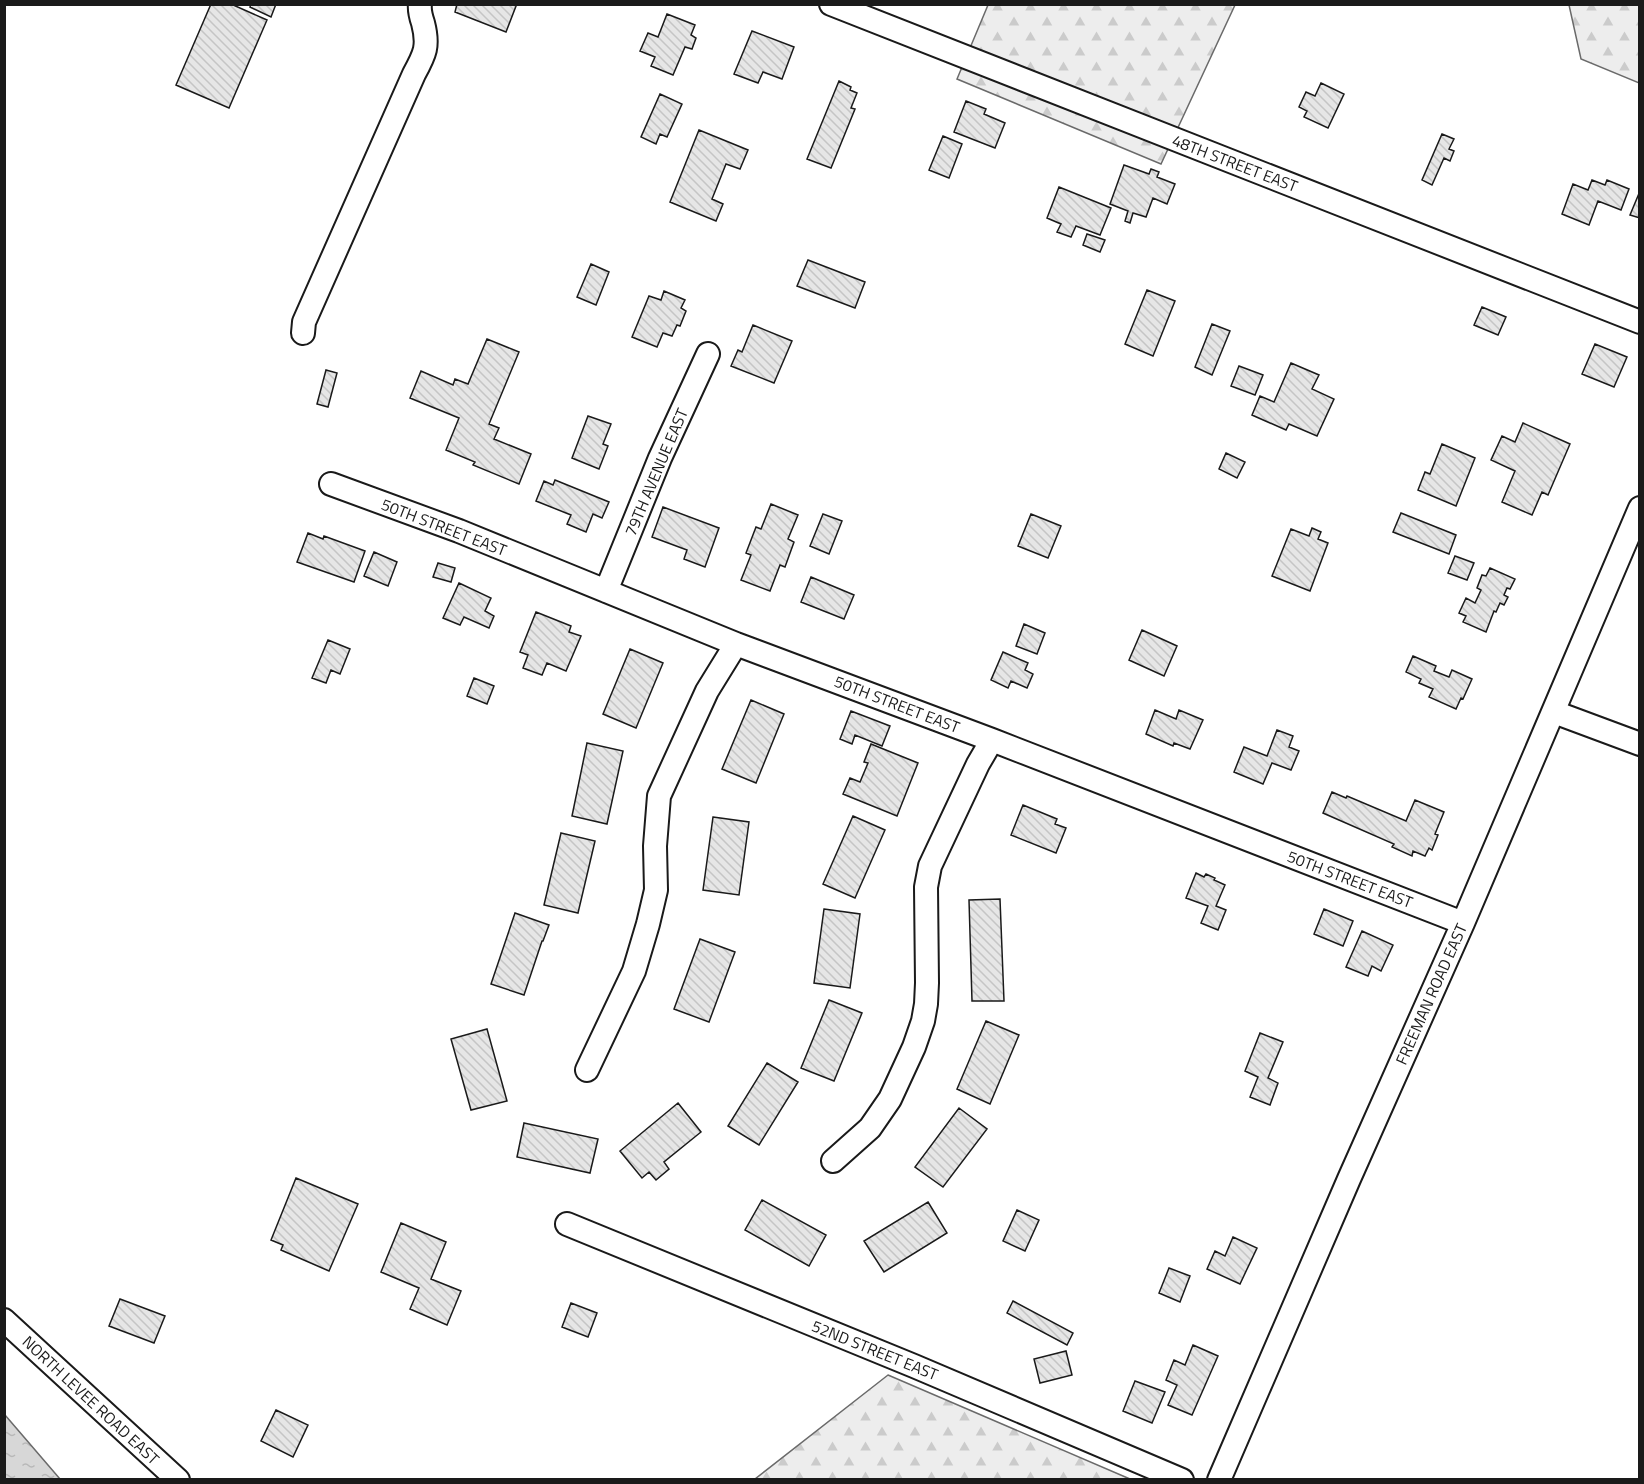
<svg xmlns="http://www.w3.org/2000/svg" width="1644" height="1484" viewBox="0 0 1644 1484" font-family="'Titillium Web',sans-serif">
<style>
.forest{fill:url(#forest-firs);stroke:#6a6a6a;stroke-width:1.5}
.water{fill:url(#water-ripples);stroke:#6a6a6a;stroke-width:1.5}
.building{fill:url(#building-back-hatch);stroke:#1a1a1a;stroke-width:1.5}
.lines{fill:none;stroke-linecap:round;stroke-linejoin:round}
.minor-casing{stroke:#1a1a1a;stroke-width:26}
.minor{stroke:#fff;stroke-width:22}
.labels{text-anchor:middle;stroke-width:4.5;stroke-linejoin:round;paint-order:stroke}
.street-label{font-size:16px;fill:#1a1a1a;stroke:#fff}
</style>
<defs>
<pattern id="forest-firs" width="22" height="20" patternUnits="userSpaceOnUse" patternTransform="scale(1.5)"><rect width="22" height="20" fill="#ededed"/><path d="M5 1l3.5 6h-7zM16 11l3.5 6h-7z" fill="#cbcbcb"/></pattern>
<pattern id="water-ripples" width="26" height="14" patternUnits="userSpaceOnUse" patternTransform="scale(1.5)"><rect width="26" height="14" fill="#d7d7d7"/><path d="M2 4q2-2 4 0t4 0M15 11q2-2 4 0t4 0" fill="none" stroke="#b8b8b8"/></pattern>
<pattern id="building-back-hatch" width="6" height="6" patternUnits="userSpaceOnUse" patternTransform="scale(1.5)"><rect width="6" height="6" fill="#e6e6e6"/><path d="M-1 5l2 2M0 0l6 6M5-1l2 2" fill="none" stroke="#c5c5c5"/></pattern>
</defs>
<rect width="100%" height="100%" fill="#fff"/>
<!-- forest -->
<path class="forest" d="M988,5H1235L1161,164L957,79Z
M1569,5H1639V83L1581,59Z
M888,1375L1130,1479H755Z"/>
<!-- water -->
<path class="water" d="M5,1415L60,1479H5Z"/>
<!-- building -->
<path class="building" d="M211,4H231L267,20L229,108L176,85Z
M251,4H276L271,17L250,7Z
M457,4H512L516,6L506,32L455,12Z
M667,14L695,25L691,35L696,38L692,49L685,47L673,75L651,66L655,57L640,51L648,33L658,37Z
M752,31L794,47L782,79L763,72L758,83L734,74Z
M839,81L851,87L850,90L857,93L851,108L855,109L831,168L807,159Z
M1321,83L1344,94L1328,128L1304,117L1307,111L1299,107L1306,92L1315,96Z
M660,94L682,104L667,137L660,134L656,144L641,137Z
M966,101L986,109L984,114L1005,123L995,148L954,132Z
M699,130L748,150L740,169L726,164L712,199L723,204L716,221L670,202Z
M1442,134L1454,139L1449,149L1454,151L1450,161L1444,158L1432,185L1422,180Z
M943,136L962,144L949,178L929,170Z
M1124,165L1149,174L1151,169L1159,172L1157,177L1175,184L1167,204L1153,198L1146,217L1133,213L1130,223L1125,221L1128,211L1110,204Z
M1592,180L1605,185L1607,180L1629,189L1621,210L1598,201L1589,225L1562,214L1573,184L1588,190Z
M1059,187L1111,208L1100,235L1076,226L1071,237L1057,232L1061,224L1047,218Z
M1640,191V218L1630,215Z
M1087,234L1105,240L1100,252L1083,245Z
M808,260L865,282L855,308L797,286Z
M591,264L609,272L596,305L577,297Z
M1147,290L1175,301L1153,356L1125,344Z
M664,291L685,300L681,308L686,311L680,326L677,325L672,336L663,333L657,347L632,337L649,296L661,300Z
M1482,307L1506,317L1498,335L1474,325Z
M1212,324L1230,331L1212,375L1195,367Z
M753,325L792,341L774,383L731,366L738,350L742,352Z
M487,339L519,352L489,424L499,428L494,439L531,454L519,484L473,465L475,462L446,450L459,418L410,398L421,371L453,385L455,379L468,384Z
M1595,344L1627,357L1614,387L1582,374Z
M1291,363L1319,375L1312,389L1334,399L1317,436L1289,424L1286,430L1252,415L1260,396L1274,402Z
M1239,366L1263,375L1255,395L1231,386Z
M326,370L337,373L328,407L317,404Z
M588,416L611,424L603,444L608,446L599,469L572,458Z
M1523,423L1570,444L1548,495L1542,492L1532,515L1502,502L1515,471L1491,460L1502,436L1515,442Z
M1442,444L1475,458L1456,506L1418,490L1425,472L1430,474Z
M1226,453L1245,462L1237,478L1219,469Z
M555,480L609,502L602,518L593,514L586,532L567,524L571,515L536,501L544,481L553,485Z
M771,504L798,515L788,539L794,542L785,567L780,565L770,591L741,580L751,555L746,553L756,527L761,529Z
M663,507L719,528L705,567L684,559L687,550L652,537Z
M1401,513L1456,535L1449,554L1393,532Z
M823,514L842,521L829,554L810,546Z
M1031,514L1061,526L1048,558L1018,546Z
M1312,528L1321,532L1318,539L1328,543L1310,591L1272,576L1291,529L1309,536Z
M308,533L323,539L324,536L365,551L354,582L297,562Z
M374,552L397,562L388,586L364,576Z
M1455,556L1474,563L1467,580L1448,573Z
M438,563L455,568L451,582L433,577Z
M1490,568L1515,579L1510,589L1507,588L1504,595L1508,597L1504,605L1500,603L1496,612L1494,611L1486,632L1463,622L1466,616L1459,613L1466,598L1475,603L1481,590L1477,588L1482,575L1486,576Z
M811,577L854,595L844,619L801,602Z
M459,583L491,598L485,611L494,616L489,628L464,617L460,625L443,618Z
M536,612L571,626L569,632L581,636L566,671L547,663L542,675L523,668L528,655L520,652Z
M1024,624L1045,633L1037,654L1016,646Z
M1142,630L1177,646L1164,676L1129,660Z
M328,640L350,649L340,674L331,670L326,683L312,678Z
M630,649L663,663L636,728L603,714Z
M1003,652L1028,663L1025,670L1033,674L1027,688L1011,681L1008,688L991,680Z
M1413,656L1436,666L1434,671L1449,677L1452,670L1472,679L1463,699L1461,698L1456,709L1429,697L1433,689L1419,683L1421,679L1406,672Z
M474,678L494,686L487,704L467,696Z
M751,700L784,714L756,783L722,769Z
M1155,710L1176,719L1179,710L1203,720L1190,749L1174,743L1173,746L1146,734Z
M851,711L890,726L882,746L855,735L852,744L840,739Z
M1277,730L1293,736L1289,747L1299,751L1291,770L1272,763L1263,784L1234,772L1244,747L1267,756Z
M587,743L623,751L607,824L572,816Z
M871,744L918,763L897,816L843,794L850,778L860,782L868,763L864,762Z
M1332,792L1346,798L1347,796L1406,821L1415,800L1444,812L1435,834L1438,835L1432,850L1429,848L1425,856L1413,851L1412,856L1392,847L1394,844L1323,813Z
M1023,805L1057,819L1055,824L1066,828L1056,853L1011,835Z
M853,816L885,830L855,898L823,884Z
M713,817L749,822L739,895L703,890Z
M561,833L595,841L578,913L544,905Z
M1196,873L1204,877L1206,874L1215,878L1214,880L1225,885L1216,906L1226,910L1218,930L1201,923L1208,906L1186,898Z
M1000,899L1004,1001H972L969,900Z
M824,909L860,914L850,988L814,983Z
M1324,909L1353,921L1343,946L1314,934Z
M515,913L549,925L543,941H542L524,995L491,984Z
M1362,931L1393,945L1381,971L1372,966L1368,976L1346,967Z
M700,939L735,952L709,1022L674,1009Z
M829,1000L862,1013L834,1081L801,1068Z
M986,1021L1019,1035L990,1104L957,1089Z
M487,1029L507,1101L471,1110L451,1039Z
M1260,1033L1283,1042L1268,1078L1278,1083L1270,1105L1250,1097L1258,1077L1245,1071Z
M767,1063L798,1082L759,1145L728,1126Z
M678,1103L701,1132L664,1162L669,1169L656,1180L649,1172L642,1178L620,1151Z
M959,1108L987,1129L943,1187L915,1167Z
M524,1123L598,1139L590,1173L517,1157Z
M296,1178L358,1204L329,1271L281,1250L283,1245L271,1240Z
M762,1200L826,1235L809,1266L745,1230Z
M928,1202L947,1233L884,1272L864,1241Z
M1017,1210L1039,1220L1025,1251L1003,1241Z
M401,1223L446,1242L431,1279L461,1291L447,1325L410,1309L419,1288L381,1272Z
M1233,1237L1257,1248L1240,1284L1207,1269L1215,1251L1225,1256Z
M1169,1268L1190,1276L1180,1302L1159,1293Z
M120,1299L165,1316L154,1343L109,1326Z
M1013,1301L1073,1333L1067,1345L1007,1313Z
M571,1303L597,1313L588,1337L562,1327Z
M1193,1345L1218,1356L1192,1415L1168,1405L1177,1385L1166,1380L1174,1360L1185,1365Z
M1066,1351L1072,1375L1040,1383L1034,1359Z
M1135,1381L1165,1392L1152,1423L1123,1411Z
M276,1410L308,1425L293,1457L261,1441Z"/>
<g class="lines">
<defs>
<path id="minor" d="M831,4L1640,322
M303,333L304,322L414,74C425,54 429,46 423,23C421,17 419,11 420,4
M331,484L459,531L736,644L992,740L1463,923
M606,591L660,458L708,354
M1554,712L1640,744
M587,1070L634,971L648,924L656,890L655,846L659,796L707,691L736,644
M833,1161L870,1128L890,1099L914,1047L923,1021L926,1004L927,983L926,887L930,866L978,764L992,740
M567,1224L914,1366L1182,1480
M4,1320L178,1480
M1219,1480L1349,1179L1463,923L1640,508"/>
</defs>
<!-- minor casing -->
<use href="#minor" class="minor-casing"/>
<!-- minor -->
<use href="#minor" class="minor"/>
</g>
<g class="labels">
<!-- street labels -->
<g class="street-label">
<text transform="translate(1235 163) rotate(21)" y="6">48TH STREET EAST</text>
<text transform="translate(656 472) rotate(-67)" y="6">79TH AVENUE EAST</text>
<text transform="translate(444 527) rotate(21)" y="6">50TH STREET EAST</text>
<text transform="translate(897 704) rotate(21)" y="6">50TH STREET EAST</text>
<text transform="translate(1350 879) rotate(21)" y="6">50TH STREET EAST</text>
<text transform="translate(1431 994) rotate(-66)" y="6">FREEMAN ROAD EAST</text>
<text transform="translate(875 1350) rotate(22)" y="6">52ND STREET EAST</text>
<text transform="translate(91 1400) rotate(43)" y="6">NORTH LEVEE ROAD EAST</text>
</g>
</g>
<!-- border -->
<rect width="1644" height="1484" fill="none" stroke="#1a1a1a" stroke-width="12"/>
</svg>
